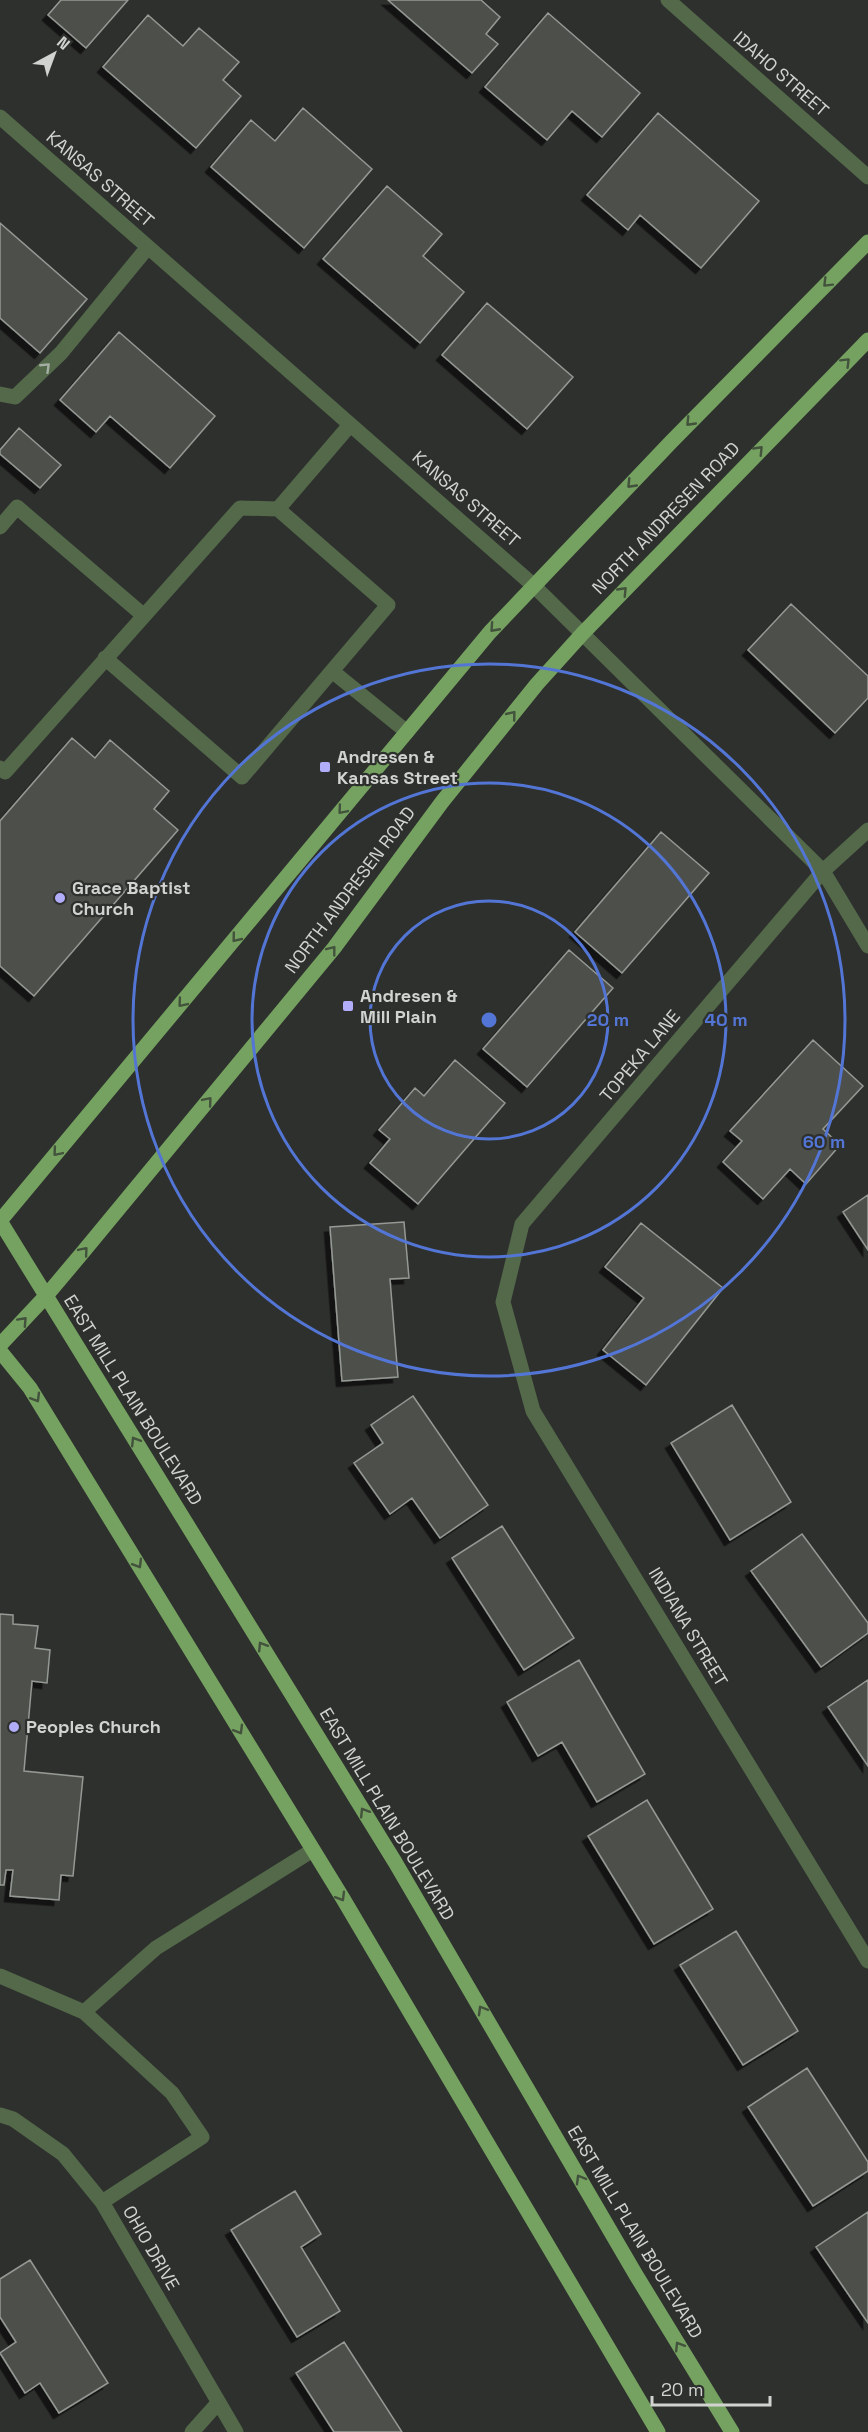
<svg xmlns="http://www.w3.org/2000/svg" width="868" height="2432" viewBox="0 0 868 2432" font-family="'Space Grotesk',sans-serif">
<style>
.building{fill:#4d504c;stroke:#959994;stroke-width:1.5;filter:url(#shadow)}
.lines{fill:none;stroke-linecap:round;stroke-linejoin:round}
.minor{stroke:#53694a;stroke-width:15}
.major{stroke:#75a260;stroke-width:15}
.oneway{stroke:#43523c}
.oneway2{stroke:#a5aea2}
.ring{fill:none;stroke:#5376d6;stroke-width:3}
.poi-dot{fill:#b2adf9;stroke:#2e302d;stroke-width:2}
.labels{text-anchor:middle;stroke-width:4.5;stroke-linejoin:round;paint-order:stroke}
.street-label{font-size:18px;fill:#d1d3d1;stroke:#2e302d}
.poi-label{font-size:18px;font-weight:bold;fill:#d1d3d1;stroke:#2e302d;text-anchor:start}
.centre{fill:#5376d6;stroke:#2e302d;stroke-width:3}
.ring-label{font-size:18px;text-anchor:middle;font-weight:bold;fill:#5376d6;stroke:#2e302d;stroke-width:4.5;stroke-linejoin:round;paint-order:stroke}
</style>
<defs>
<filter id="shadow"><feDropShadow dx="-5.5" dy="5.5" stdDeviation="0" flood-color="#0009"/></filter>
</defs>
<rect width="100%" height="100%" fill="#2e302d"/>
<!-- building -->
<path class="building" d="M61,0H128L86,48L48,15Z
M388,0H481L500,17L486,34L498,44L472,73Z
M548,13L640,93L602,137L572,111L547,140L485,87Z
M148,15L183,46L199,28L239,62L223,80L241,96L196,148L103,67Z
M303,108L372,169L304,248L211,167L251,120L275,141Z
M658,113L759,201L701,268L640,215L628,230L587,195Z
M387,186L442,234L423,256L464,292L420,343L323,259Z
M0,223L87,299L40,353L0,318Z
M487,303L573,377L527,429L442,355Z
M119,332L215,416L170,468L110,416L96,432L60,400Z
M19,428L61,465L40,488L0,454V450Z
M791,604L868,676V698L835,733L748,650Z
M72,738L95,758L110,740L169,791L154,809L178,830L34,996L0,966V821Z
M661,832L709,873L622,973L575,932Z
M569,950L613,988L527,1087L483,1049Z
M813,1040L863,1086L823,1129L840,1145L806,1184L790,1169L763,1199L723,1162L742,1141L730,1131Z
M455,1060L505,1103L418,1204L370,1163L390,1139L379,1130L415,1088L424,1096Z
M868,1195V1250L843,1212Z
M404,1222L409,1278L390,1279L398,1377L342,1381L330,1227Z
M641,1223L723,1288L646,1385L603,1350L644,1298L605,1267Z
M413,1396L488,1505L440,1538L412,1498L390,1514L354,1463L383,1443L371,1425Z
M732,1405L791,1502L730,1540L671,1443Z
M502,1526L574,1638L524,1670L452,1558Z
M802,1534L868,1623V1633L821,1667L751,1571Z
M0,1614L13,1615V1624L38,1626L35,1648L50,1650L47,1683L32,1681L24,1771L83,1777L73,1876L61,1875L59,1900L10,1896L13,1870H6L4,1885H0Z
M579,1660L645,1774L597,1802L562,1742L538,1756L507,1702Z
M868,1680V1766L828,1707Z
M647,1800L713,1909L654,1944L588,1836Z
M736,1931L798,2031L743,2065L680,1965Z
M807,2068L868,2162V2171L813,2206L748,2107Z
M295,2191L321,2234L301,2247L340,2311L297,2337L231,2230Z
M868,2212V2323L816,2247Z
M30,2260L108,2383L59,2413L40,2383L25,2393L0,2353L16,2342L0,2317V2279Z
M344,2342L402,2432H334L296,2373Z"/>
<g class="lines">
<!-- minor -->
<path class="minor" d="M668,0L868,177
M0,117L533,585L823,871L868,946
M0,394L15,397L61,353L148,247
M0,527L17,507L143,615
M105,658L242,777L388,605L278,509
M332,671L407,732
M0,768L5,772L240,508L278,509L350,425
M868,830L823,871L522,1224L503,1302L533,1411L868,1961
M0,1976L84,2012L172,2093L202,2137L102,2202
M84,2012L156,1948L313,1850
M0,2115L13,2119L63,2154L102,2202L236,2432
M192,2432L218,2403"/>
<!-- major -->
<path class="major" d="M0,1221L395,1862L636,2275L732,2432
M0,1221L490,632L671,442L868,242
M0,1345L46,1296L83,1252L334,948L442,802L537,684L583,633L868,340
M0,1351L30,1388L342,1897L658,2432"/>
</g>
<!-- one-way arrows -->
<defs><path id="oneway-chevron" d="M-2-3.5L2.5 0L-2 3.5" fill="none" stroke-width="1.6" stroke-linecap="round" stroke-linejoin="round" transform="scale(1.5)"/></defs>
<g class="oneway">
<use href="#oneway-chevron" transform="translate(827 283) rotate(135)"/>
<use href="#oneway-chevron" transform="translate(846 362) rotate(-45)"/>
<use href="#oneway-chevron" transform="translate(690 422) rotate(134)"/>
<use href="#oneway-chevron" transform="translate(759 450) rotate(-46)"/>
<use href="#oneway-chevron" transform="translate(631 484) rotate(134)"/>
<use href="#oneway-chevron" transform="translate(623 591) rotate(-46)"/>
<use href="#oneway-chevron" transform="translate(494 628) rotate(132)"/>
<use href="#oneway-chevron" transform="translate(512 715) rotate(-51)"/>
<use href="#oneway-chevron" transform="translate(342 810) rotate(130)"/>
<use href="#oneway-chevron" transform="translate(236 938) rotate(129)"/>
<use href="#oneway-chevron" transform="translate(332 950) rotate(-52)"/>
<use href="#oneway-chevron" transform="translate(182 1003) rotate(130)"/>
<use href="#oneway-chevron" transform="translate(208 1101) rotate(-50)"/>
<use href="#oneway-chevron" transform="translate(57 1152) rotate(130)"/>
<use href="#oneway-chevron" transform="translate(84 1251) rotate(-50)"/>
<use href="#oneway-chevron" transform="translate(23 1321) rotate(-47)"/>
<use href="#oneway-chevron" transform="translate(36 1398) rotate(59)"/>
<use href="#oneway-chevron" transform="translate(135 1441) rotate(-122)"/>
<use href="#oneway-chevron" transform="translate(138 1564) rotate(59)"/>
<use href="#oneway-chevron" transform="translate(262 1646) rotate(-122)"/>
<use href="#oneway-chevron" transform="translate(239 1730) rotate(59)"/>
<use href="#oneway-chevron" transform="translate(364 1812) rotate(-122)"/>
<use href="#oneway-chevron" transform="translate(341 1897) rotate(59)"/>
<use href="#oneway-chevron" transform="translate(482 2010) rotate(-120)"/>
<use href="#oneway-chevron" transform="translate(580 2179) rotate(-120)"/>
<use href="#oneway-chevron" transform="translate(679 2346) rotate(-122)"/>
</g>
<use class="oneway2" href="#oneway-chevron" transform="translate(46 367) rotate(-44)"/>
<!-- distance rings -->
<g class="ring">
<circle cx="489" cy="1020" r="119"/>
<circle cx="489" cy="1020" r="237"/>
<circle cx="489" cy="1020" r="356"/>
</g>
<!-- markers -->
<g class="poi-dot">
<rect x="319" y="761" width="12" height="12" rx="3"/>
<circle cx="60" cy="898" r="6"/>
<rect x="342" y="1000" width="12" height="12" rx="3"/>
<circle cx="14" cy="1727" r="6"/>
</g>
<g class="labels">
<!-- street labels -->
<g class="street-label">
<text transform="translate(781 74) rotate(41)" y="6">IDAHO STREET</text>
<text transform="translate(100 179) rotate(41)" y="6">KANSAS STREET</text>
<text transform="translate(466 499) rotate(41)" y="6">KANSAS STREET</text>
<text transform="translate(666 518) rotate(-46)" y="6">NORTH ANDRESEN ROAD</text>
<text transform="translate(350 890) rotate(-53)" y="6">NORTH ANDRESEN ROAD</text>
<text transform="translate(640 1056) rotate(-50)" y="6">TOPEKA LANE</text>
<text transform="translate(133 1400) rotate(58)" y="6">EAST MILL PLAIN BOULEVARD</text>
<text transform="translate(688 1627) rotate(59)" y="6">INDIANA STREET</text>
<text transform="translate(387 1814) rotate(59)" y="6">EAST MILL PLAIN BOULEVARD</text>
<text transform="translate(635 2232) rotate(59)" y="6">EAST MILL PLAIN BOULEVARD</text>
<text transform="translate(151 2248) rotate(60)" y="6">OHIO DRIVE</text>
</g>
<!-- poi labels -->
<g class="poi-label">
<text x="337" y="763">Andresen &amp;<tspan x="337" dy="21">Kansas Street</tspan></text>
<text x="72" y="894">Grace Baptist<tspan x="72" dy="21">Church</tspan></text>
<text x="360" y="1002">Andresen &amp;<tspan x="360" dy="21">Mill Plain</tspan></text>
<text x="26" y="1733">Peoples Church</text>
</g>
</g>
<circle cx="489" cy="1020" r="9" class="centre"/>
<g class="ring-label">
<text x="608" y="1026">20 m</text>
<text x="726" y="1026">40 m</text>
<text x="824" y="1148">60 m</text>
</g>
<!-- north arrow -->
<g transform="translate(54 54) rotate(41)" stroke="#2e302d" stroke-width="4.5" paint-order="stroke">
<path d="M0-4.5L10 22L0 15L-10 22Z" fill="#d1d3d1"/>
<text y="-9" font-size="16" font-weight="bold" text-anchor="middle" fill="#d1d3d1">N</text>
</g>
<!-- scale -->
<path d="M652 2396v9h118v-9" fill="none" stroke="#d1d3d1" stroke-width="3"/>
<text x="661" y="2396" font-size="18" fill="#d1d3d1" stroke="#2e302d" stroke-width="4.5" paint-order="stroke">20 m</text>
</svg>
